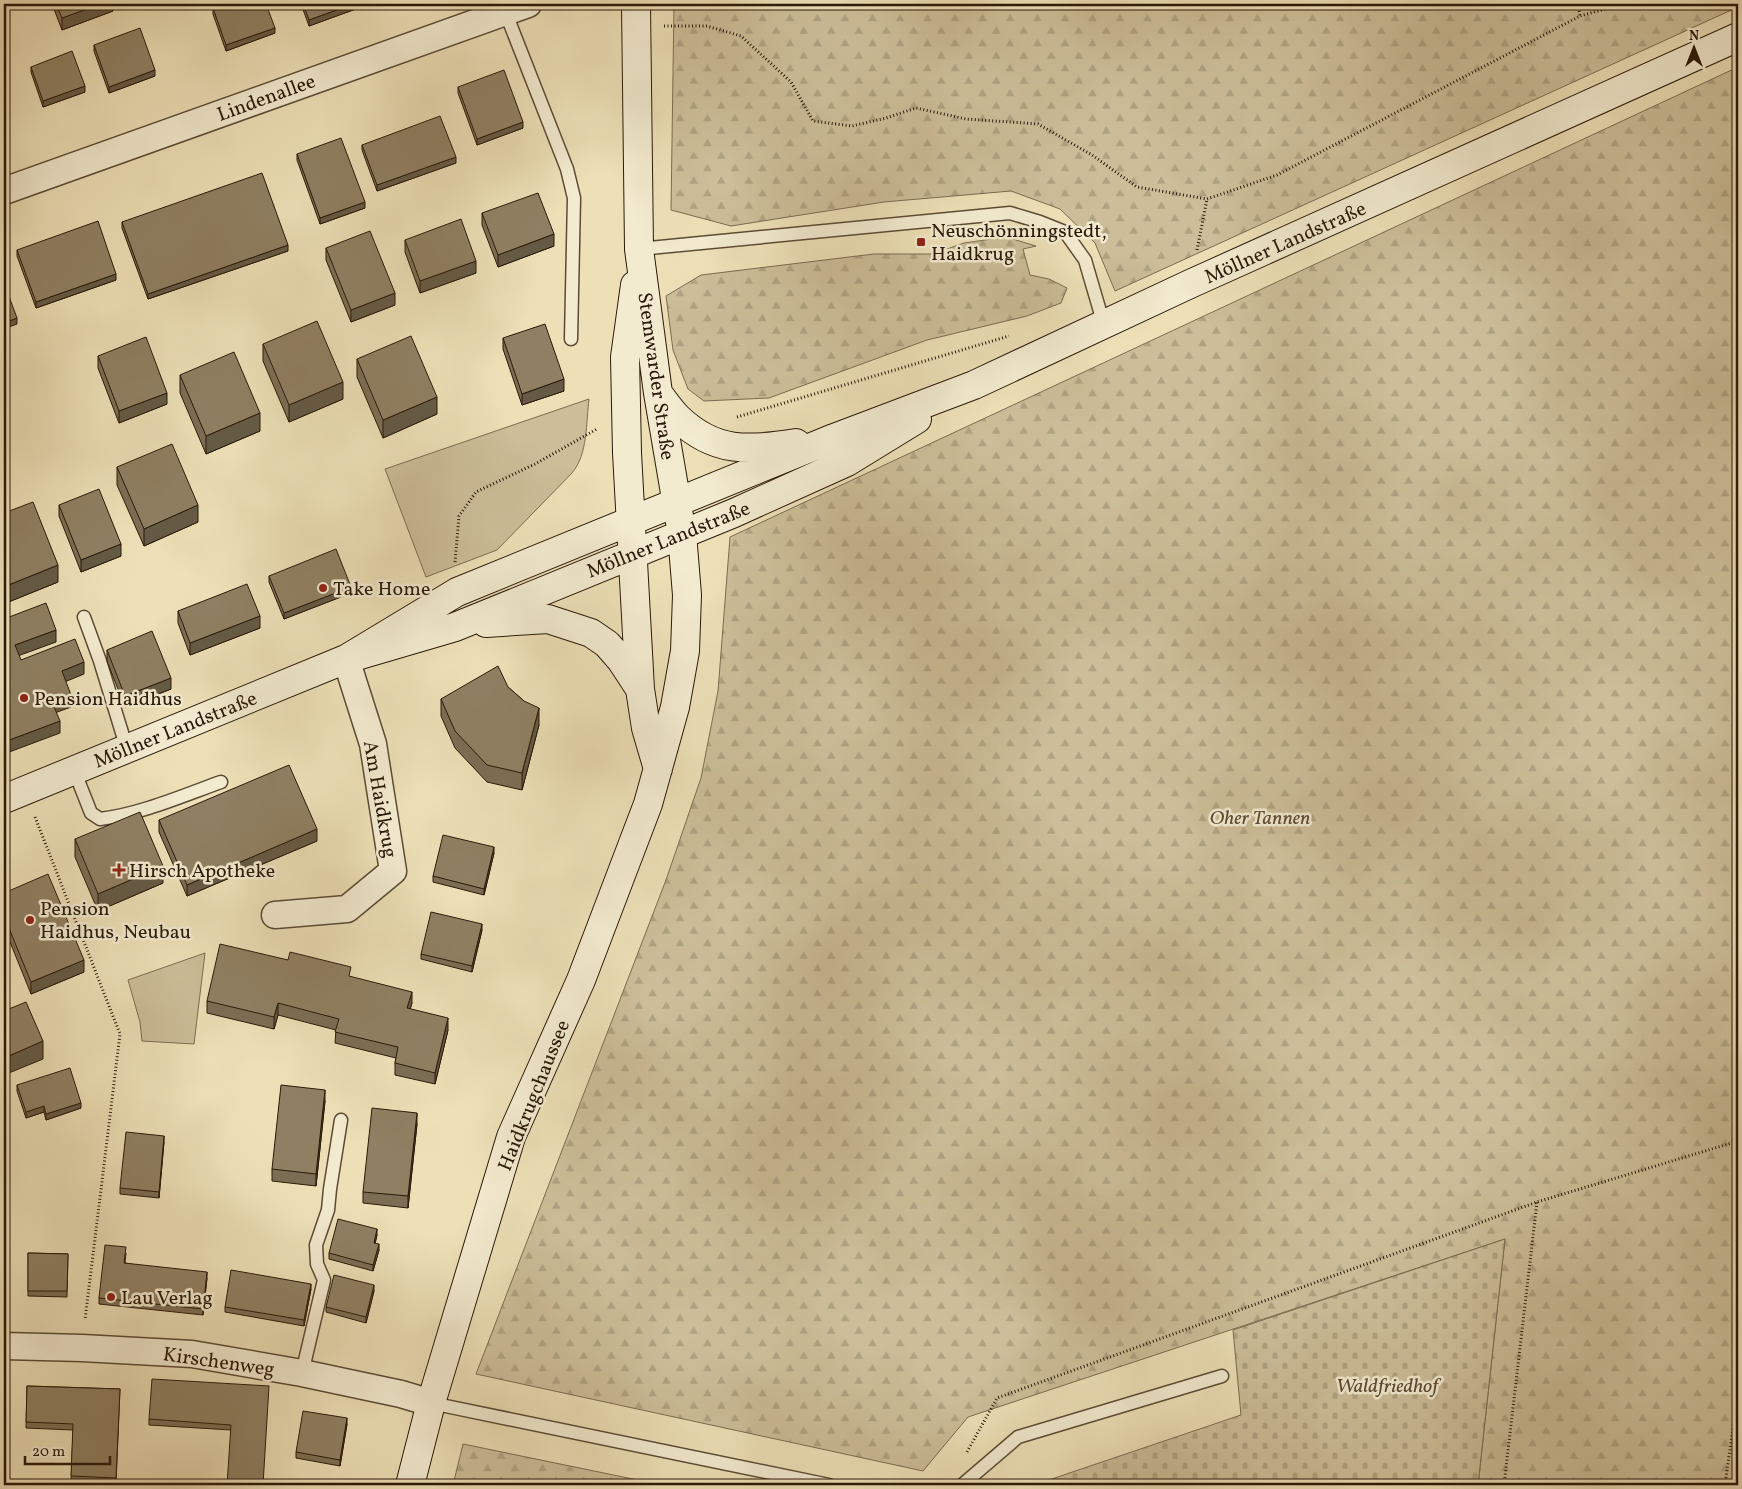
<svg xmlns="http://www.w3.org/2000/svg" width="1742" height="1489" viewBox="0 0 1742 1489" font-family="Vollkorn,serif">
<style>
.forest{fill:url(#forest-firs);stroke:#7b6c50}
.cemetery{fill:url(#cemetery-stones);stroke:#7b6c50}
.green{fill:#ccbe99;stroke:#7b6c50}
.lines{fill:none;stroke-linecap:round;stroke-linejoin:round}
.lane-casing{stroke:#5b4b34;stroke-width:15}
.street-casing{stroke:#5b4b34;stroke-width:29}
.secondary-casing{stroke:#2a1908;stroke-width:30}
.path{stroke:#2a1908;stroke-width:3;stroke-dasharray:1 2.5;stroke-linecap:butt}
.lane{stroke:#f3ebd0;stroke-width:12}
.street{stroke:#f3ebd0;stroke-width:26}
.secondary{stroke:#f3ebd0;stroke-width:28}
.wall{fill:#7b6e55;stroke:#2a1908}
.shaded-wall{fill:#645a45;stroke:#2a1908}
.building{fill:#8f8063;stroke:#2a1908}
.poi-dot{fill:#8f2418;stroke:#f3ebd0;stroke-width:2}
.labels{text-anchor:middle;stroke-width:5;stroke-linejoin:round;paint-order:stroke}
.street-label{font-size:20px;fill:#2a1908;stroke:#f3ebd0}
.poi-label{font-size:20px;fill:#2a1908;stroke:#f3ebd0;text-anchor:start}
.park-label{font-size:20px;font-style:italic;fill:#5b4b34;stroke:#f3ebd0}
</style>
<defs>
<pattern id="forest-firs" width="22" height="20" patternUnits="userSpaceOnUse" patternTransform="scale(1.25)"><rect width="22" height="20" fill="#ccbe99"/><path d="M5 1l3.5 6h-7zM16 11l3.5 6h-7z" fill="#afa382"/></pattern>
<pattern id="cemetery-stones" width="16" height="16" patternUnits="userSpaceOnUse" patternTransform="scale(1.25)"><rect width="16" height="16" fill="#ccbe99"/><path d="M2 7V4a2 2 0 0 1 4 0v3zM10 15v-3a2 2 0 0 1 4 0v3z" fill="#afa382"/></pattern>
</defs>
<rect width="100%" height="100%" fill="#ede0b7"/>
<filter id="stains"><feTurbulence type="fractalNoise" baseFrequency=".004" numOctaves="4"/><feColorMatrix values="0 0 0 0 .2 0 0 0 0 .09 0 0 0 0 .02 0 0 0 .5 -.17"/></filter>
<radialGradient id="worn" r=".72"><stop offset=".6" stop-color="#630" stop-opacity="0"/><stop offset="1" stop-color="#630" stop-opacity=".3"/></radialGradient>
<!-- forest -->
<path class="forest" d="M674,4H1738V7L1115,291L1095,243L1060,209L1011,191L884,202L731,226L671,210Z
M1738,67V1485H1478L1505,1239L968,1417L923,1471L476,1374L666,880L701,778L718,691L730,537Z
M1006,237L1036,246L1023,249L1030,275L1049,279L1067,288L1061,303L1027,316L927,340L769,398L704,401L688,389L673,350L666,296L701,275L874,254H933L964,243Z
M463,1444L662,1485H453Z"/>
<!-- cemetery -->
<path class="cemetery" d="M1505,1239L1478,1485H1034L1241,1415L1233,1330Z"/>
<!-- green -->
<path class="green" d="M589,399C586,422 588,454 572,473L497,550L426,577L385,469Z
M205,953L194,1044L142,1041L140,1022L128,980Z"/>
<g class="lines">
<defs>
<path id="lane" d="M505,11L567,169L574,198L571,339
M639,249L1010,213L1040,222L1065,232L1085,260L1104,325
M84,617L100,661L127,749
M74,770L91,813L100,819C141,814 182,796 221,782
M302,1373L324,1280L317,1264L316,1245L328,1210L330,1189L341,1120
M431,1403L829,1485
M962,1485L1018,1437L1222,1376"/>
<path id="street" d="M4,191L528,4
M275,915L347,909L393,871L373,744L346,659
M4,1346L82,1348L192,1354L302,1373L401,1394L431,1403"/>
<path id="secondary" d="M635,285L625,357L627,453L640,689L646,728L658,769
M658,393C664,401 670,410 677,417C715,454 748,450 796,443
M486,623L548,619L591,633L607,644L621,660L638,686
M346,659L457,592L834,438L974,385L1190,284L1738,37
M4,799L346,659L455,627L734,513L847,462L917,419
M410,1485L431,1403L511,1137L581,980L648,804L675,707L685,651L687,595L682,534L658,393L639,249L636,4"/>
</defs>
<!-- lane casing -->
<use href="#lane" class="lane-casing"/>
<!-- street casing -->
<use href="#street" class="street-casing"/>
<!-- secondary casing -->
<use href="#secondary" class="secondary-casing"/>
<!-- path -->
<path class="path" d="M1578,4L1580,16
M664,26H707L741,36L791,82L813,121L852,126L886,118L916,108L966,119L1038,124L1092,155L1137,187L1207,199L1277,175L1580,16L1623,4
M1197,250L1207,199
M737,417L1009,336
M455,562L459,516L476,492L535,464L597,429
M35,817L120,1034L85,1320
M967,1452L997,1398L1537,1202L1738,1141
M1504,1485L1537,1202
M1725,1485L1738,1391"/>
<!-- lane -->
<use href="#lane" class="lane"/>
<!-- street -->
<use href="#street" class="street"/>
<!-- secondary -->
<use href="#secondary" class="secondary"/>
</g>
<!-- wall -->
<path class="wall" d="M52,4H113V11L62,30Z
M301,4H364V6L309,26Z
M213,8L275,33L226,51L213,14Z
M94,45L155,76L109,93L94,51Z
M31,67L85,92L43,107L31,72Z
M458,87L523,128L477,145L458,93Z
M362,145L456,163L377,191L362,150Z
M297,154L365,208L320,224L297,160Z
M482,213L554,246L498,267L482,225Z
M122,222L288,251L148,299L122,228Z
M405,240L476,273L420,293L405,252Z
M326,248L395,305L351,322L326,260Z
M17,250L116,280L36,308L17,256Z
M503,338L564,391L522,405L503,349Z
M263,344L343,399L289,422L263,361Z
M98,356L167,404L119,423L98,368Z
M357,359L437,414L383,438L357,377Z
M180,375L260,431L206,454L180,393Z
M117,467L198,522L144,546L117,485Z
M59,505L121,556L81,572L59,516Z
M4,513L58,582L6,603L4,598Z
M269,576L351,593L284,619L269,582Z
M178,611L260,628L190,655L178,623Z
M107,650L171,689L125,707L107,661Z
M508,687L524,701L539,725L522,790L487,782L455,748L441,716V699Z
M159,820L317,841L187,896L159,832Z
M75,839L163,883L98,911L75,857Z
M494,853L484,895L433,882V876Z
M4,893L84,972L31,994L4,927Z
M482,930L472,972L421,959V954Z
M351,977L412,1003L410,1009L448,1030L435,1084L395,1075V1063L396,1058L335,1043L336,1030L278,1015L274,1029L207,1013V1001Z
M17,1085L81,1108L46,1120L44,1112L26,1118L17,1091Z
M325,1101L316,1186L272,1181V1169Z
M417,1124L408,1208L363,1203V1192Z
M164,1142L159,1198L120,1194V1188Z
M377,1235L375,1243L379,1250L373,1271L329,1259V1253Z
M28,1253L68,1254L67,1297L28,1296Z
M126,1253L125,1263L207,1278L203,1315L99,1304V1298Z
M311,1289L304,1326L225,1312V1307Z
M374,1291L366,1323L326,1312V1307Z
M27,1386L120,1389L116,1484L71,1482L73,1430L26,1428Z
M269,1386L231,1430L149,1425V1419Z
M347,1424L340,1466L296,1458V1452Z"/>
<!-- shaded-wall -->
<path class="shaded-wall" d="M101,4H113V11L62,30V18Z
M353,4H364V6L309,26V20Z
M275,28V33L226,51V45Z
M155,70V76L109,93V87Z
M85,86V92L43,107V101Z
M8,122V127L4,129V123Z
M523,122V128L477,145V139Z
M456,157V163L377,191V185Z
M365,202V208L320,224V218Z
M554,234V246L498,267V255Z
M288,245V251L148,299V294Z
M476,261V273L420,293V281Z
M116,274V280L36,308V302Z
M395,293V305L351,322V310Z
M17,318V324L4,329V323Z
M564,379V391L522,405V394Z
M343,382V399L289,422V405Z
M167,393V404L119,423V411Z
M437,397V414L383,438V420Z
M260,413V431L206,454V436Z
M198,505V522L144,546V529Z
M121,544V556L81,572V560Z
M58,565V582L6,603V586Z
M351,587V593L284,619V613Z
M260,616V628L190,655V643Z
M56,630V642L15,657V645Z
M84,662V674L62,683V671Z
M171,678V689L125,707V696Z
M71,695V707L52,714V702Z
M539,708V725L522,790V773Z
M60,721V733L4,754V742Z
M317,829V841L187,896V885Z
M494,847V853L484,895V889Z
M163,866V883L98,911V894Z
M482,924V930L472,972V966Z
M84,960V972L31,994V982Z
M412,992V1003L407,1020V1008Z
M278,1003V1015L274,1029V1017Z
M448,1018V1030L435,1084V1073Z
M43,1041V1059L4,1075V1058Z
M325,1090V1101L316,1186V1174Z
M81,1103V1108L46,1120V1114Z
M44,1106V1112L26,1118V1112Z
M417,1113V1124L408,1208V1196Z
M164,1136V1142L159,1198V1192Z
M377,1229V1235L374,1249V1243Z
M379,1244V1250L373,1271V1265Z
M207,1272V1278L203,1315V1309Z
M311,1284V1289L304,1326V1320Z
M374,1285V1291L366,1323V1317Z
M347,1418V1424L340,1466V1460Z"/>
<!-- building -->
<path class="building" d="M56,4H101L62,18Z
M223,4H266L275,28L226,45L213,8Z
M303,4H353L309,20Z
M140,28L155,70L109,87L94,45Z
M72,51L85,86L43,101L31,67Z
M504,70L523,122L477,139L458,87Z
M4,110L8,122L4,123Z
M440,116L456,157L377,185L362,145Z
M341,138L365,202L320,218L297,154Z
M262,173L288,245L148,294L122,222Z
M538,193L554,234L498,255L482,213Z
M461,219L476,261L420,281L405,240Z
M98,221L116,274L36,302L17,250Z
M370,231L395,293L351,310L326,248Z
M4,283L17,318L4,323Z
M317,321L343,382L289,405L263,344Z
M545,324L564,379L522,394L503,338Z
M411,336L437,397L383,420L357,359Z
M146,337L167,393L119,411L98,356Z
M234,352L260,413L206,436L180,375Z
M172,444L198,505L144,529L117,467Z
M99,489L121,544L81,560L59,505Z
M33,502L58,565L6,586L4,581V513Z
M336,549L351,587L284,613L269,576Z
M247,584L260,616L190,643L178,611Z
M46,603L56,630L15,645L21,660L75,639L84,662L62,671L71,695L52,702L60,721L4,742V619Z
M152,631L171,678L125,696L107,650Z
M498,666L508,687L524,701L539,708L522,773L487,765L455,731L441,699Z
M289,765L317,829L187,885L159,820Z
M140,812L163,866L98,894L75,839Z
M443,835L494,847L484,889L433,876Z
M48,874L84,960L31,982L4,916V893Z
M431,912L482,924L472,966L421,954Z
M220,944L288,960L290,952L351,967L349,976L412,992L407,1008L448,1018L435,1073L395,1063L398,1047L335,1032L339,1019L278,1003L274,1017L207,1001Z
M26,1002L43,1041L4,1058V1011Z
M70,1068L81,1103L46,1114L44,1106L26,1112L17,1085Z
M281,1085L325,1090L316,1174L272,1169Z
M372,1108L417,1113L408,1196L363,1192Z
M126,1132L164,1136L159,1192L120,1188Z
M338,1219L377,1229L374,1243L379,1244L373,1265L329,1253Z
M105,1245L126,1247L124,1263L207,1272L203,1309L99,1298Z
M28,1253L68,1254L67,1291H28Z
M231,1270L311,1284L304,1320L225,1307Z
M334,1275L374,1285L366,1317L326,1307Z
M152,1379L269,1386L263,1485H227L231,1425L149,1419Z
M27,1386L120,1389L116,1478L71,1476L73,1424L26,1422Z
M303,1411L347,1418L340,1460L296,1452Z"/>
<!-- markers -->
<g class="poi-dot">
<rect x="916" y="237" width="10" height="10" rx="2.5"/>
<circle cx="323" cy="588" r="5"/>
<circle cx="24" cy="698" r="5"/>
<path d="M116.5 862.5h5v5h5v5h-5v5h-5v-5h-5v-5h5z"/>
<circle cx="30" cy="920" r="5"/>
<circle cx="111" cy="1297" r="5"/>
</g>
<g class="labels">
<!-- street labels -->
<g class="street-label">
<text transform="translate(266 97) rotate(-20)" y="7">Lindenallee</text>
<text transform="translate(1285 242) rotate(-24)" y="7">Möllner Landstraße</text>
<text transform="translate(657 376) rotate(82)" y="7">Stemwarder Straße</text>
<text transform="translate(668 539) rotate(-22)" y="7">Möllner Landstraße</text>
<text transform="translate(175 729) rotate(-22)" y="7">Möllner Landstraße</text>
<text transform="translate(381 799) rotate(80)" y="7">Am Haidkrug</text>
<text transform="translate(533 1095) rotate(-68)" y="7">Haidkrugchaussee</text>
<text transform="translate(219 1361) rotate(8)" y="7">Kirschenweg</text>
</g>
<!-- poi labels -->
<g class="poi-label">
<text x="931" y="237">Neuschönningstedt,<tspan x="931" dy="23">Haidkrug</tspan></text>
<text x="333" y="595">Take Home</text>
<text x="34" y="705">Pension Haidhus</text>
<text x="129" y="877">Hirsch Apotheke</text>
<text x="40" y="915">Pension<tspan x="40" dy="23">Haidhus, Neubau</tspan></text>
<text x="121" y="1304">Lau Verlag</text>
</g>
<!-- park labels -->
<g class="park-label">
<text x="1260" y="824">Oher Tannen</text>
<text x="1387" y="1392">Waldfriedhof</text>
</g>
</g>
<!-- margin -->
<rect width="1742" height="1489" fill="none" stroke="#ede0b7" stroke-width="20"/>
<rect x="5" y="5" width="1732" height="1479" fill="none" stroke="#2a1908" stroke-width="2.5"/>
<rect x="10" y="10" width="1722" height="1469" fill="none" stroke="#2a1908"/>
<!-- north arrow -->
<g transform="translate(1694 48)" stroke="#f3ebd0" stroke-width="4" paint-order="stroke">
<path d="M0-4L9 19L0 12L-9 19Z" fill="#2a1908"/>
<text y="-8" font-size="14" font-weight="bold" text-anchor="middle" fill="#2a1908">N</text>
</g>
<!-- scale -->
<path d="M25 1456v8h85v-8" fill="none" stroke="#2a1908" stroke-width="2.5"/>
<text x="32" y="1456" font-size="15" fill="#2a1908" stroke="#f3ebd0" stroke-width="4" paint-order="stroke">20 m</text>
<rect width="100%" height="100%" filter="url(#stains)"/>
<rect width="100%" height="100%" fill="url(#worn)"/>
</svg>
